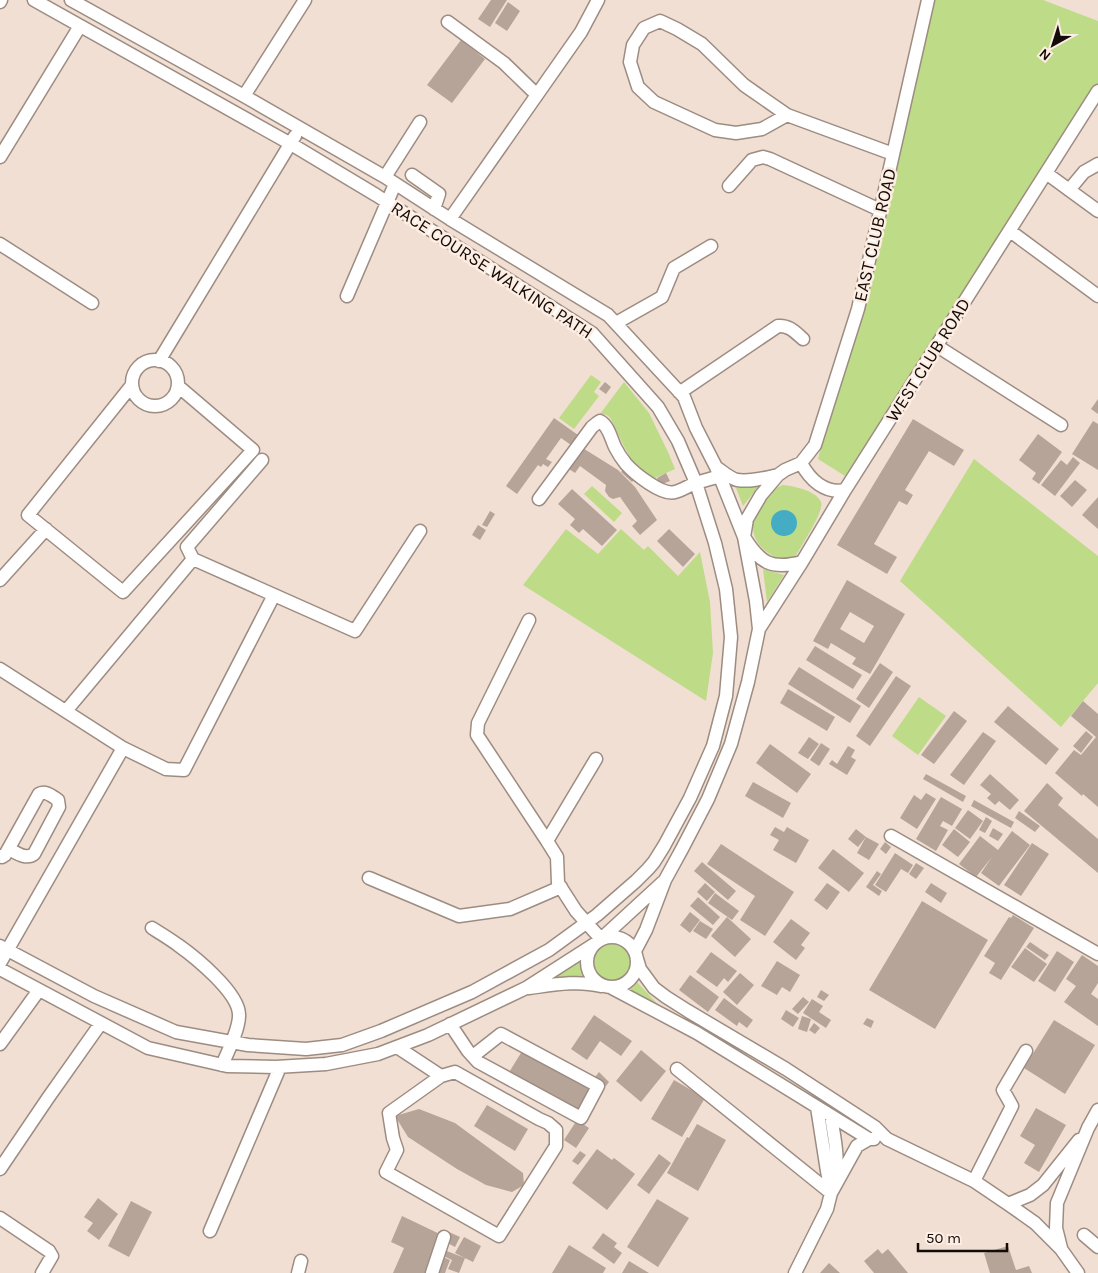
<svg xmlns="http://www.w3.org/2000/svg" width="1098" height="1273" viewBox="0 0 1098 1273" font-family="Karla,sans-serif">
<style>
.green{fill:#bedb87}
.water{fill:#44adc4}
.building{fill:#b6a498;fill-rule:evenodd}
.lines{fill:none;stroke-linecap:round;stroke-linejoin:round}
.minor-casing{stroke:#9d8c81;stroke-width:15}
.minor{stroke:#fff;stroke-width:12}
.labels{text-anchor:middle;stroke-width:5;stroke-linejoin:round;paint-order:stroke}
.street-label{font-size:18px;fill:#120c08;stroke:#fdede3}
</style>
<rect width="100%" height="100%" fill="#f2dfd3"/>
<!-- green -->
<path class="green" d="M933,0H1043L1098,21V90L845,476L818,459Z
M591,375L601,382L594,392L599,396L574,429L559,418Z
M624,382L649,413L668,452L675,469L655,478C634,473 625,447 616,430C614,425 612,419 608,416C606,414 603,414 600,414Z
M974,459L1098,556V683L1061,727L900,581Z
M783,485C794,486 817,491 821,502C825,511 799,549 794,559C790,559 785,561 782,560C781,560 776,557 775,557C764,551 753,542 753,527C753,514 770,488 783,485Z
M592,486L622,513L614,522L584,494Z
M759,486L743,506L736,488Z
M566,529L598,554L621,529L644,550L648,546L678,576L700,552L710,602L713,653L706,701L523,585Z
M763,569L784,575L767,602Z
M919,697L946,716L918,755L892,736Z
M591 963a21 21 0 1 1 42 0a21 21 0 1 1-42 0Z
M579,962L584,970V979L539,984Z
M636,981L665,1012L627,990L630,985Z"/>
<!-- water -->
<path class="water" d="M771 523a13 13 0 1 1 26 0a13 13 0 1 1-26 0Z"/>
<!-- building -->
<path class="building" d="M491,0H507L490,27L478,19Z
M508,2L520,11L507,31L495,23Z
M461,40L485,59L452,103L427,85Z
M605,382L611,387L606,394L599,389Z
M1098,399V414L1091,409Z
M554,418L578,435L571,445L561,438L546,459L552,462L548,467L543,464L541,467L538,465L517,494L506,486Z
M913,419L964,450L954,466L929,451L905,490L913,495L907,505L899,501L874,544L897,557L887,574L837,545Z
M1093,421L1098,424V470L1072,454Z
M1038,434L1062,452L1039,484L1032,479L1036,473L1019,460Z
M581,447L618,470L635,487L657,520L640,535L632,526L637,521L620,497L613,499L609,497L605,491L606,485L580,466L575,473L566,467Z
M1073,457L1080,463L1055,496L1041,485L1061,460L1067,465Z
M625,468L636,478L632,482L621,472Z
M666,473L670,481L660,485L657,478Z
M1075,480L1087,490L1072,507L1060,496Z
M572,489L617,530L602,546L583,529L579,533L570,525L575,519L558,504Z
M1098,497V529L1082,515Z
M490,511L495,514L487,527L482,525Z
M478,525L486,530L480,540L472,535Z
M669,529L695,554L683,567L657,541Z
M847,580L905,614L870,674L852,664L856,658L831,643L828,649L813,641ZM850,612L874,626L864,643L840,629Z
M815,646L862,675L853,689L806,660Z
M880,663L893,672L869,708L856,699Z
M799,667L861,706L850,723L788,684Z
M896,676L911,686L870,746L856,736Z
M788,689L835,717L827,731L780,703Z
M1083,701L1098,714V807L1083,794L1082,796L1055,773L1074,750L1081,755L1096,737L1071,716Z
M1008,706L1059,749L1046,765L994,722Z
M954,711L967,721L934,764L921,755Z
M1086,731L1093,737L1081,753L1073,746Z
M983,732L996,741L964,785L950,775Z
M809,737L819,744L808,759L798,753Z
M821,743L830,749L819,766L810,760Z
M770,744L811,774L797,793L756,763Z
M848,746L855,750L851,757L856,760L847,775L829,764L832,760L837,764Z
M926,774L966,796L963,802L923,779Z
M990,774L1019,800L1010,810L999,801L995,805L987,798L991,794L980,785Z
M753,782L791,803L783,818L745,796Z
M1047,783L1063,798L1058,805L1098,839V873L1024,811Z
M926,793L936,799L917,829L900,818L914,795L921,800Z
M941,797L962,809L952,826L943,821L940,826L948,830L936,851L916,839Z
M974,800L1014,822L1011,828L971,806Z
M968,810L983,821L970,839L955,828Z
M1019,811L1040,826L1035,832L1015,818Z
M986,817L992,821L985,833L979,830Z
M775,827L784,832L787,827L809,840L796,863L773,850L779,840L770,835Z
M993,828L1003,834L998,841L989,836Z
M856,829L866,837L858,847L848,839Z
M954,829L970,842L958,857L942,845Z
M1012,831L1030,845L999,886L981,873L992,857L976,877L959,864L980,836L998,850Z
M866,837L879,844L869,860L857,853Z
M885,842L891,847L886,854L880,849Z
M1032,843L1049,854L1021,896L1004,885Z
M721,844L794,892L765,936L740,920L755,896L707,864Z
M833,849L864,873L849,892L818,868Z
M895,853L913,865L908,873L901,869L886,892L875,885Z
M702,862L736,891L728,900L694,871Z
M916,863L924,868L916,879L909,874Z
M877,871L881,874L873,885L882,891L879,896L866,887Z
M705,883L715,892L707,901L697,892Z
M827,883L840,892L827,910L814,900Z
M931,883L947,893L941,903L925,892Z
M715,893L739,911L732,920L708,903Z
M698,897L720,917L713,925L690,906Z
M922,901L988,940L935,1029L869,990Z
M690,912L700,920L690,933L680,925Z
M1013,915L1034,928L1001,980L989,973L995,963L984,956L1009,917L1011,918Z
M727,917L751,939L735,957L711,936Z
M791,919L810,933L801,945L805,948L796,960L773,942Z
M700,921L713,929L706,939L693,931Z
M1030,942L1049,955L1045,960L1026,947Z
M1025,948L1047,964L1034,982L1011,967Z
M1057,951L1074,962L1055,992L1038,981Z
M711,952L737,971L728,982L724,978L717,987L696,972Z
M1082,955L1098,966V983L1091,994L1098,999V1026L1064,1002L1076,986L1066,979Z
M777,961L800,975L790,992L782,987L777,995L761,986Z
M740,973L754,985L737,1005L723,992Z
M690,975L719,997L708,1012L679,990Z
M821,990L829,995L824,1001L817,997Z
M803,997L809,1002L798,1014L792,1009Z
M724,998L753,1020L747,1028L739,1022L737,1026L715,1010Z
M812,999L823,1006L819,1012L831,1020L826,1028L803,1013Z
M786,1010L799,1018L793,1027L781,1019Z
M594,1015L632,1041L621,1056L600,1041L587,1060L571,1049Z
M802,1016L811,1019L807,1032L798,1029Z
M867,1018L874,1021L871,1028L863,1024Z
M1054,1020L1095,1045L1065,1094L1024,1068Z
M814,1023L820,1028L815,1034L809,1030Z
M524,1048L600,1095L584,1122L508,1074Z
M641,1050L666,1071L641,1102L616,1081Z
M599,1072L609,1082L606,1086L595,1077Z
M674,1080L705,1098L682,1137L651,1119Z
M487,1105L528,1129L515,1151L474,1126Z
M1036,1108L1066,1125L1039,1172L1024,1163L1035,1145L1020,1136Z
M419,1109L455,1123L523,1173L524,1185L512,1192L486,1185L457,1169L408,1137L395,1116Z
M577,1120L589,1128L576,1148L564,1140Z
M697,1124L726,1140L698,1191L667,1173L687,1137L689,1138Z
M597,1149L612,1160L614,1158L635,1174L607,1210L572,1183Z
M580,1151L586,1155L578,1165L572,1161Z
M659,1154L671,1163L649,1194L637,1185Z
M98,1198L118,1214L99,1240L87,1231L93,1223L84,1217Z
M657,1199L689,1218L658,1267L627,1247Z
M131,1201L152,1212L129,1257L108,1246Z
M402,1216L444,1236L429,1273H393L404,1248L391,1242Z
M449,1232L460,1237L455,1247L444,1241Z
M603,1233L617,1243L614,1247L622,1253L614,1264L592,1248Z
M464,1237L481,1246L473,1262L455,1253Z
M569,1245L606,1268L603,1273H552Z
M1008,1246L1016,1270L1029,1266L1032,1273H990L984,1253Z
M878,1249L882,1254L888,1249L908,1273H874L864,1261Z
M444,1250L465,1258L459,1273L448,1269L452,1260L441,1255Z
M443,1257L450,1260L445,1273H436Z
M629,1261L649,1273H622Z
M829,1263L840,1273H820Z"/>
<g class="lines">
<defs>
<path id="minor" d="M71,0L244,96L385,177L450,219L608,315L684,397L696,428L716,467L744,537L756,601L759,629L748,682L731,744L708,799L682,849L665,880L646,930L635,951
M0,2L1,0
M448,22L504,63L537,95
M244,96L305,0
M787,115L762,129L736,133L715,130L654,102L638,87L630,62L633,45L644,28L660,21L677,29L702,44L744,85L787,115L893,154
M0,157L80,26
M1046,173L1098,211
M412,175L439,194L434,209
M385,177L420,122
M729,186L752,160L763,157L770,159L880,210
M1069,190L1084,172L1098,164
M450,219L581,32L598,0
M1010,231L1098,296
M0,244L92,303
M347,296L395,184
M616,323L662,297L674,268L711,246
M937,346L1061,425
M132 383a23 23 0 1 1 46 0a23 23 0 1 1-46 0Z
M159,361L295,136
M132,385L28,515L123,592L253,450L178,386
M679,392L685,389L778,326C789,325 795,332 803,339
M262,460L187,547L193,559L355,631L420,531
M801,463C810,480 825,494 845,490
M716,467C722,471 729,478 737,480C751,482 765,478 778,475
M539,499L592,427L597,423L600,421C609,426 611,439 615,447C618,453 622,459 626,464C634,473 662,496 675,492C683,490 689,485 697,483C704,480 712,479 719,476
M802,562C771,570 760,563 744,537L747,519L761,495L778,475L785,470L801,463L815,445L858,309L928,0
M0,580L46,529
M529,620L478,723L477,735L547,841L557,857L558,883L576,911L601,939L663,882
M759,629L802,562L845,490L1098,91
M0,669L123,748L0,963
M66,711L193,559
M123,748L166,769L184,770L274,595
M891,836L1098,954
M547,841L596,759
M0,856L2,857L5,855L39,794C45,790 52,796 58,800L59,807L34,854C26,860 17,853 9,849
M369,878L459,916L510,909L561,887
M152,928C160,933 170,939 178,945C195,957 238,992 239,1014C240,1027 228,1052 222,1065
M587 962a25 25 0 1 1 50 0a25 25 0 1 1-50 0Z
M0,946L94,996L176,1032L248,1045L306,1049L342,1045L381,1031L472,992L549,950L597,915L636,881L648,869L654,862L664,846L690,798L713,746L726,696L731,637L726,589L715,543L696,483L678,441L658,407L592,333L376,195L291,144L34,0
M637,959L640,969L654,988L666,997L688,1011L786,1069L875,1127L887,1139L974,1181L1008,1204L1035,1223L1061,1249L1078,1273
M0,969L148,1048L227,1066L276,1067L326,1064L378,1054L428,1035L526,988L593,945
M529,988C552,985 577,980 601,986
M612,988L697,1033L869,1139
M450,1024L468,1051L478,1062L581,1118L598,1086L501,1034L473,1056
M0,1044L39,990
M397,1047L441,1076L455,1072L539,1119L548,1123L556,1130V1146L499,1236L386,1172L397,1150L393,1138L389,1113L441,1076
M677,1069L831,1193
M831,1116C834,1137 840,1159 834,1181
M0,1169L48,1098L101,1023
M974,1181L1012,1106L1003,1090L1026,1051
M831,1193L857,1146L869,1139H874
M1008,1204L1030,1195L1043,1185L1079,1140
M0,1218L49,1251L52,1256L42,1273
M210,1231L280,1067
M1084,1235L1098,1247
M1061,1248L1056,1228L1057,1203L1088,1128L1098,1110
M298,1273L301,1261
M432,1273L444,1237
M795,1273L827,1209L831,1193L827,1171L817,1107"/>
</defs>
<!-- minor casing -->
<use href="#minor" class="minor-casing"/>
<!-- minor -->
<use href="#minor" class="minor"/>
</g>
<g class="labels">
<!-- street labels -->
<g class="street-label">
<text transform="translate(875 235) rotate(-77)" y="6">EAST CLUB ROAD</text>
<text transform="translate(492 270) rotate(33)" y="6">RACE COURSE WALKING PATH</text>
<text transform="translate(928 360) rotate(-58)" y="6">WEST CLUB ROAD</text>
</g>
</g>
<!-- north arrow -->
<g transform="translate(1053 45) rotate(219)" stroke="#fdede3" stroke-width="4" paint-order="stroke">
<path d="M0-4L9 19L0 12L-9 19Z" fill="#120c08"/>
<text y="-8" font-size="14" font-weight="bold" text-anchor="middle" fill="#120c08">N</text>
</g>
<!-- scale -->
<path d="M918 1243v8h89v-8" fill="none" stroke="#120c08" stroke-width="2.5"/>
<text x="926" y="1243" font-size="15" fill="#120c08" stroke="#fdede3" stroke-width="4" paint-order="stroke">50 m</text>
</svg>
